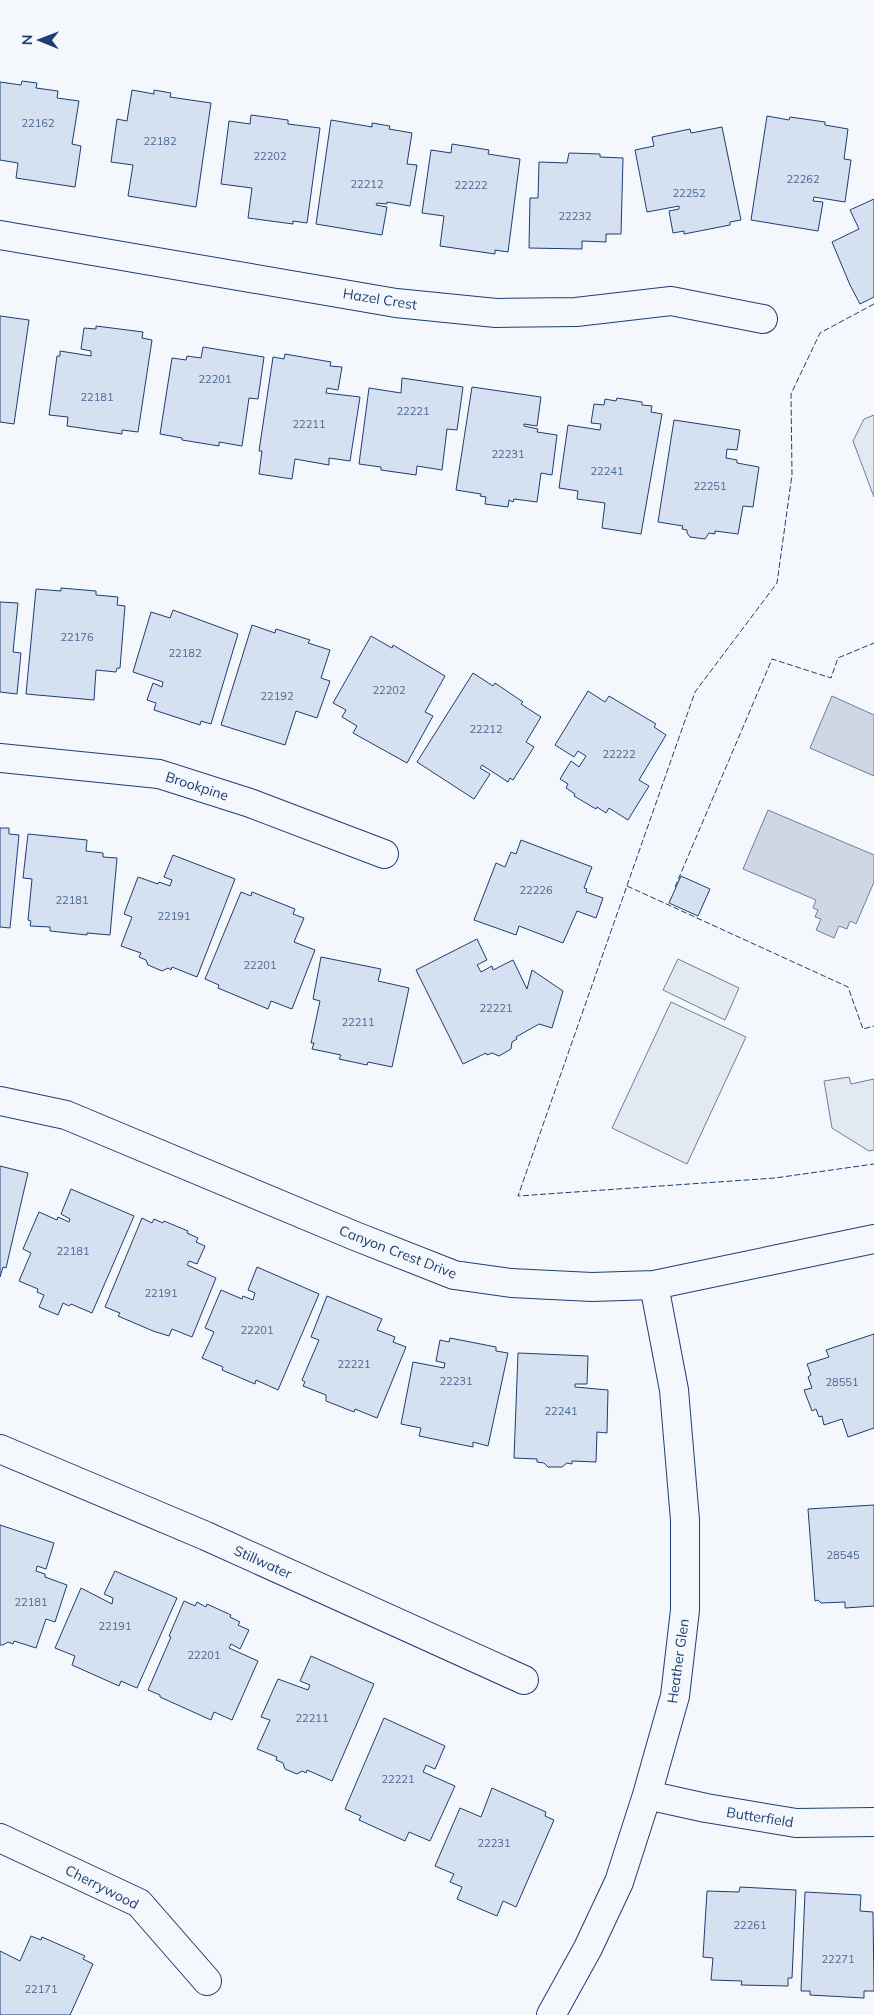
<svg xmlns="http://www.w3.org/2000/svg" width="874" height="2015" viewBox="0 0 874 2015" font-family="Mulish,sans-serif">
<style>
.green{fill:#e3e9f0;stroke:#687fa3}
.water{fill:#cfd7e4;stroke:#687fa3}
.building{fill:#d5e0f0;stroke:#1d3f73}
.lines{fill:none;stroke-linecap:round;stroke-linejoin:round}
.street-casing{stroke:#1d3f73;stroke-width:30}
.street{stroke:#f4f7fb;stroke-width:28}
.fence{stroke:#1d3f73;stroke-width:1;stroke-dasharray:6 2.5;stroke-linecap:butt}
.labels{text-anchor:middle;stroke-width:4;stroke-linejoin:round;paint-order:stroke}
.number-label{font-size:11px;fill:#4b6792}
.street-label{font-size:14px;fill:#1d3f73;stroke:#f4f7fb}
</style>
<rect width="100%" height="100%" fill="#f4f7fb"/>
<!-- green -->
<path class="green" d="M874,415V497L853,441L864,419Z
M678,959L739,988L725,1020L663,990Z
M671,1002L746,1037L687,1164L612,1128Z
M849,1077L851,1084L874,1079V1150L869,1151L832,1128L824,1081Z"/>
<!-- water -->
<path class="water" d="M832,696L874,715V776L810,748Z
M768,810L874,855V882L856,924L850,921L847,929L839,926L834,938L816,930L821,919L815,917L818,910L813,908L816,900L743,869Z"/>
<!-- building -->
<path class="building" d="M22,81L37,83L36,88L58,91L57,98L79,101L72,144L81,146L75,187L16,178L18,163L0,160V82L21,85Z
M132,90L154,94V90L171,93L170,97L211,103L196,207L128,196L133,165L111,162L117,119L127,121Z
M251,115L288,120V124L320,128L307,223L293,221V224L248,218L252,188L221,184L229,121L250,124Z
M767,116L789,120L790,117L825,122V125L848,129L844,159L851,160L845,202L814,197L813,201L823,202L818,231L751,220Z
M331,120L372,127V123L390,126L389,129L412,133L407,164L417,165L410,206L387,202V204L377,203L376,205L387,207L382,235L316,224Z
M722,127L741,220L730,222V225L684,234V231L673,233L669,211L679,209V206L647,212L635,150L654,146L652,137L690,129L691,133Z
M452,144L489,150L488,154L520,159L508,252L495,250V254L440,246L444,216L422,213L431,150L451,153Z
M569,153L600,154V157L623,158L621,234H606V242L582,241V249L529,248L530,198H538L539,162L567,163Z
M874,199V297L860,304L850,285L832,242L859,229L850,210Z
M0,316L29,320L14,424L0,422Z
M96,326L143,332L142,338L152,340L138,432L122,430V434L67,426L68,417L49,415L57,356H60V351L91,356V351L81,349L84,328L96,329Z
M203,347L264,357L258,399L249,398L242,446L219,442V446L182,440V438L160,434L172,358L186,360L187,356L201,358Z
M285,354L331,362L330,366L342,367L338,390L327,388L326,393L360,397L350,461L329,458V465L295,459L292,479L259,474L262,451H259L273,357L284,359Z
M402,378L463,387L457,430L447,429L442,470L417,466L416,475L381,470V467L359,464L369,388L401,393Z
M472,387L541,397L537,426L524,424V426L538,429L537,432L557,435L552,475L541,473L537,502L514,499L513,502L509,500L508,507L485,504L486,497L480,496L481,494L456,490Z
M617,398L642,402V405L652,406L651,412L662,414L641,534L602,528L605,503L577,499L578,491L559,488L568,425L600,430L601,424L591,423L594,404L604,405L605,399L616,401Z
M674,420L740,430L737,450L727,449L726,458L737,460V463L759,467L753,507L743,506L738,534L715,531V534L709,533L705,539L690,537L687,533V530L682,529L683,526L658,522Z
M61,588L96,591V595L118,597L117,605L125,606L120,668H117L116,672L96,670L94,700L26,694L36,589L61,591Z
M0,602L18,603L13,652L21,653L17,694L0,692Z
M173,610L238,634L211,724L201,721L200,725L154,710L156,703L147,700L153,683L162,687L163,682L133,672L151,612L170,618Z
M252,625L275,633L276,629L310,640L308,643L330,650L321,678L330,681L317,718L296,711L285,745L221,725Z
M371,636L392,648L393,645L445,676L425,712L433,716L407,763L353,733L357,726L342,717L346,710L333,703Z
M473,673L493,686L495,683L523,702L521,704L541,717L526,742L534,747L513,780L510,778L508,782L482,765L480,768L490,774L474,799L417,762Z
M588,691L605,702L609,696L656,724L654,727L666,735L639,780L649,786L628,820L609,808L606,813L597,807L596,809L574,796L575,794L566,788L568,784L560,779L571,761L579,767L586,756L578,751L574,757L555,745Z
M0,828H9V834L19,835L10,928L0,927Z
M28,834L87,840L86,851L103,853V857L117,858L110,935L87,933V935L50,931V927L30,926L31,921L28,920L32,879L23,878Z
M521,840L592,867L584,888L587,889L586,892L603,898L596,918L577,911L563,943L519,926L516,935L474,920L496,863L505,867L511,852L516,854Z
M173,855L235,879L197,977L172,967L171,970L168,968L162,971L148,965L146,960L139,957L141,953L121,946L132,917L124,914L138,877L158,884L159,882L170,886L172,880L164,877Z
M681,876L710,889L698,916L669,903Z
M241,892L251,896L252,892L295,909L293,914L304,918L294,942L315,950L292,1009L271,1001L268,1009L218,988L219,985L205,979Z
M477,939L487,960L477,965L481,972L492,966L493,970L513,960L527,989L532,970L563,991L552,1028L539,1024L516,1037L517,1039L512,1042L511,1049L499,1056L492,1053L487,1055L486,1053L463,1064L416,970Z
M321,957L381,969L378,981L409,988L392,1067L368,1062L367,1065L339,1059L341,1055L312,1049L314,1043H311L320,1001L313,999Z
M0,1166L28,1173L6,1268L3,1267L0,1277Z
M71,1189L134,1216L92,1313L71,1304L69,1306L63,1303L58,1315L39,1307L44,1295L37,1292L38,1289L19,1281L31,1253L23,1249L39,1212L57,1220L58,1217L69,1222L70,1219L61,1214Z
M142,1218L152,1223L154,1219L163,1223L164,1221L188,1231L187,1233L198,1238L196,1242L205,1246L197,1264L189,1261L187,1265L216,1278L192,1337L172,1329L169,1336L153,1331L118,1316L120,1313L105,1307Z
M257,1267L319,1294L278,1390L256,1380L255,1384L222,1370L223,1367L202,1358L214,1332L205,1328L221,1290L242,1299L243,1296L253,1300L255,1293L248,1290Z
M327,1296L382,1319L377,1330L395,1337L393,1342L406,1347L377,1418L355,1409L354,1412L326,1401V1395L303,1386L305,1382L302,1380L319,1340L311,1337Z
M874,1334V1428L848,1437L842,1419L824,1425L822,1416L819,1417L816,1409L812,1411L804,1390L812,1388L808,1377L811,1375L807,1364L829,1357L826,1350Z
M450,1338L496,1347V1351L508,1353L488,1446L473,1442V1447L419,1436L421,1428L401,1424L413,1362L444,1368L445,1363L436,1361L440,1340L449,1342Z
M518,1353L588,1356L587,1384H575V1387L608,1390L607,1433L597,1432L596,1462L572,1461V1464L567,1463L562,1467H548L544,1463L537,1462V1459L514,1458Z
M874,1505V1606L845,1608V1602L821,1603L818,1600L815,1601L808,1509Z
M0,1525L54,1543L46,1569L37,1566L36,1571L45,1574V1577L67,1585L55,1622L46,1619L36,1648L14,1641L13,1644L8,1642L3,1645H0Z
M115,1571L177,1598L137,1688L121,1681L119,1686L72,1665L75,1656L55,1648L81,1588L112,1604L113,1598L104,1594Z
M184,1601L195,1606L197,1602L206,1607L207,1604L231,1615L230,1617L240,1622L238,1625L249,1630L240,1649L231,1644L229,1648L258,1661L232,1720L214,1712L211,1720L160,1697V1695L148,1690L171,1637L169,1636Z
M311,1656L374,1684L332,1781L307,1770L306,1773L302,1771L297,1774L285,1769L283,1763L276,1760L277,1757L257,1749L270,1720L261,1717L278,1679L308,1690L310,1685L300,1681Z
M384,1718L445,1746L435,1769L426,1765L423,1772L455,1786L430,1841L409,1832L405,1841L359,1820L361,1816L345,1809Z
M492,1788L546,1812L545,1816L554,1820L516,1907L503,1901L497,1916L457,1899L462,1887L450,1882L454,1874L435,1866L460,1808L481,1817Z
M740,1887L796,1890L792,1978H788V1986L741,1985L742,1981L711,1980L713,1958L703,1957L707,1891L739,1892Z
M805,1892L861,1895L860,1911L873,1912L874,1991H864V1998L810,1995V1991H801Z
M31,1936L41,1940L42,1937L85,1956L83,1959L93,1964L70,2015H0V1951L20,1961Z"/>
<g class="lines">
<defs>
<path id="street" d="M0,235L396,303L496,313L576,312L671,301L763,319
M0,758L159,774L250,803L384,854
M0,1101L66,1115L355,1236L454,1275L511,1283L592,1287L654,1285L874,1239
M0,1449L206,1536L524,1680
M647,1795L706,1808L796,1823L874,1822
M0,1838L139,1903L207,1981
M551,2015L588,1948L619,1882L647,1795L675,1696L685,1610V1520L674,1390L654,1285"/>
</defs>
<!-- street casing -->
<use href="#street" class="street-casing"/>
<!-- street -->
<use href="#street" class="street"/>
<!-- fence -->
<path class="fence" d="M874,304L820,333L791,394L792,475L777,583L695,692L518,1196L775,1178L874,1164
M627,886L848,987L863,1029L874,1026
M675,887L772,659L831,678L838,658L874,643"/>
</g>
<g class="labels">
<!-- number labels -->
<g class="number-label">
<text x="38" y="127">22162</text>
<text x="160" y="145">22182</text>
<text x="270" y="160">22202</text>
<text x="803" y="183">22262</text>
<text x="367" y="188">22212</text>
<text x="471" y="189">22222</text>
<text x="689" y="197">22252</text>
<text x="575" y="220">22232</text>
<text x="215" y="383">22201</text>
<text x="97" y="401">22181</text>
<text x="413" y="415">22221</text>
<text x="309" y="428">22211</text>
<text x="508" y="458">22231</text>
<text x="607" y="475">22241</text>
<text x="710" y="490">22251</text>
<text x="77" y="641">22176</text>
<text x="185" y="657">22182</text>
<text x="389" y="694">22202</text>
<text x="277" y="700">22192</text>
<text x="486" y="733">22212</text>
<text x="619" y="758">22222</text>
<text x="536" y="894">22226</text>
<text x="72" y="904">22181</text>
<text x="174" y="920">22191</text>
<text x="260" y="969">22201</text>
<text x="496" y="1012">22221</text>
<text x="358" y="1026">22211</text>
<text x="73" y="1255">22181</text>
<text x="161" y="1297">22191</text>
<text x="257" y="1334">22201</text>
<text x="354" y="1368">22221</text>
<text x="456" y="1385">22231</text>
<text x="842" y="1386">28551</text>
<text x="561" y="1415">22241</text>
<text x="843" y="1559">28545</text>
<text x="31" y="1606">22181</text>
<text x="115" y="1630">22191</text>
<text x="204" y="1659">22201</text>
<text x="312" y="1722">22211</text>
<text x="398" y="1783">22221</text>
<text x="494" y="1847">22231</text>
<text x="750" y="1929">22261</text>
<text x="838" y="1963">22271</text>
<text x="41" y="1993">22171</text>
</g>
<!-- street labels -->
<g class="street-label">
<text transform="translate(380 299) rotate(9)" y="5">Hazel Crest</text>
<text transform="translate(197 786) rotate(18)" y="5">Brookpine</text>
<text transform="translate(398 1252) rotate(21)" y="5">Canyon Crest Drive</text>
<text transform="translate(263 1562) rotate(24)" y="5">Stillwater</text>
<text transform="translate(678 1661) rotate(-82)" y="5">Heather Glen</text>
<text transform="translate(760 1817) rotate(9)" y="5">Butterfield</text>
<text transform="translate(102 1887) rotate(27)" y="5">Cherrywood</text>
</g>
</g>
<!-- north arrow -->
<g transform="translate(40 40) rotate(271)" stroke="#f4f7fb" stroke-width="4" paint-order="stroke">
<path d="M0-4L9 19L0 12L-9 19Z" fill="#1d3f73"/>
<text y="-8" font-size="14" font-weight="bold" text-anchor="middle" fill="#1d3f73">N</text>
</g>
</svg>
